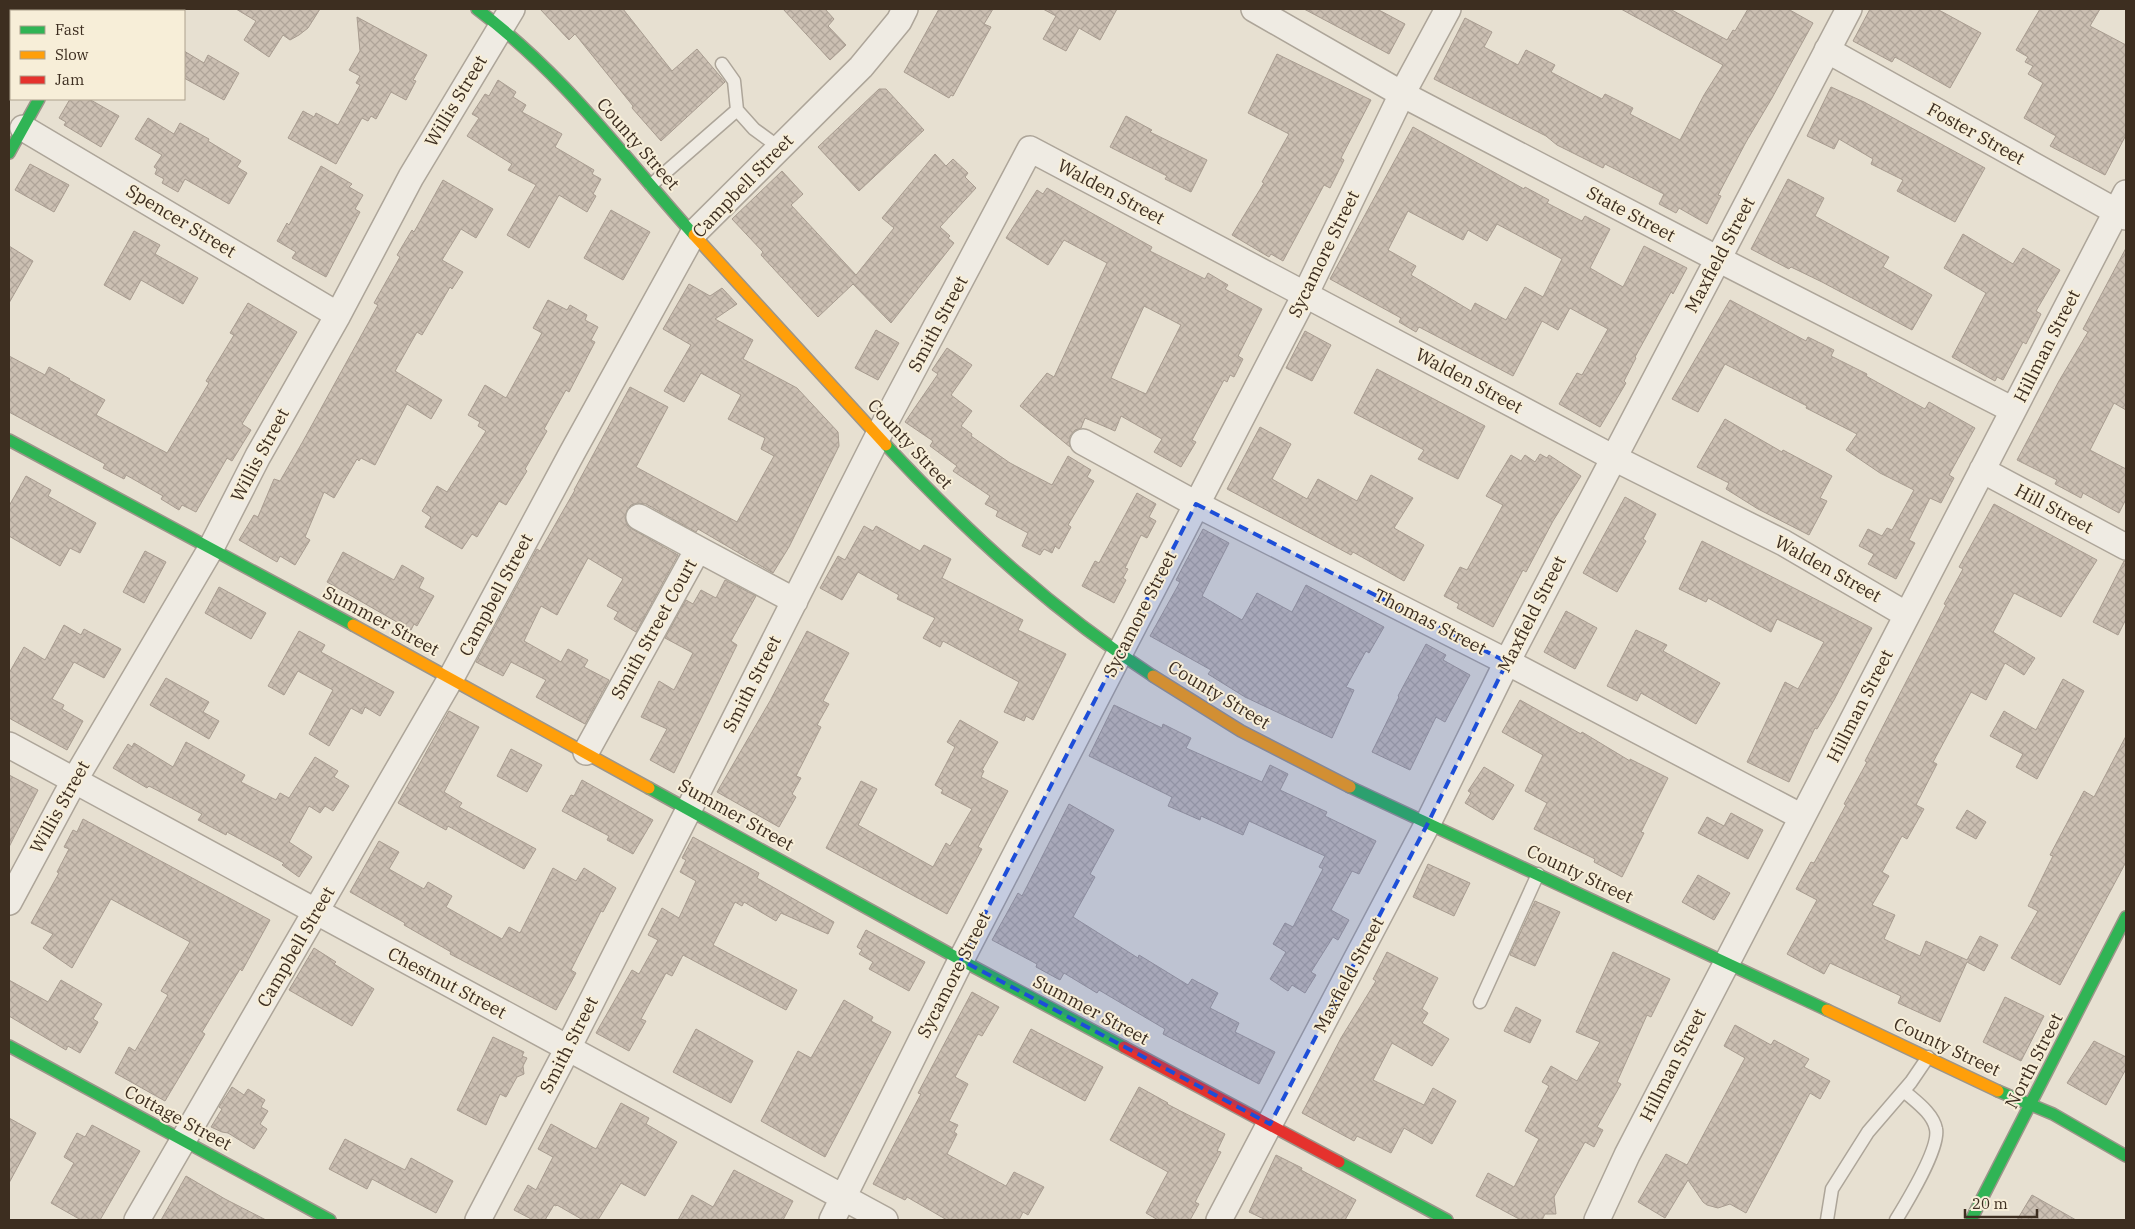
<svg xmlns="http://www.w3.org/2000/svg" width="2135" height="1229" viewBox="0 0 2135 1229" font-family="'IBM Plex Serif',serif">
<style>
.building{fill:url(#building-cross-hatch);stroke:#a89c90;fill-rule:evenodd}
.lines{fill:none;stroke-linecap:round;stroke-linejoin:round}
.lane-casing{stroke:#ada599;stroke-width:15}
.street-casing{stroke:#ada599;stroke-width:28}
.fast-casing{stroke:#9c958a;stroke-width:14}
.slow-casing{stroke:#9c958a;stroke-width:14}
.jam-casing{stroke:#9c958a;stroke-width:14}
.lane{stroke:#efebe3;stroke-width:12}
.street{stroke:#efebe3;stroke-width:25}
.fast{stroke:#30b455;stroke-width:11}
.slow{stroke:#ff9f0a;stroke-width:11}
.jam{stroke:#e5322d;stroke-width:11}
.marked{fill:#1d4ed8;fill-opacity:0.2;stroke:#1d4ed8;stroke-width:4;stroke-dasharray:10 6;stroke-linejoin:round}
.labels{text-anchor:middle;stroke-width:4;stroke-linejoin:round;paint-order:stroke}
.street-label{font-size:18px;fill:#3d2e20;stroke:#f7eed8}
</style>
<defs>
<pattern id="building-cross-hatch" width="8" height="8" patternUnits="userSpaceOnUse" patternTransform="scale(1.25)"><rect width="8" height="8" fill="#cbbfb2"/><path d="M0 0l8 8M0 8l8-8" fill="none" stroke="#afa499"/></pattern>
</defs>
<rect width="100%" height="100%" fill="#e7e0d1"/>
<!-- building -->
<path class="building" d="M236,9H320L308,28L299,35L290,40L283,35L269,57L244,40L256,21Z
M540,9H623L672,71L697,49L725,82L661,141L632,108L633,106L575,34L569,40Z
M783,9H825L834,19L828,26L846,45L830,60Z
M939,9H993L984,24L991,27L953,96L951,95L949,98L904,72Z
M1043,9H1117L1100,40L1079,28L1066,51L1043,39L1056,16Z
M1304,9H1377L1405,24L1389,54Z
M1621,9H1670L1727,40L1733,30L1735,31L1748,9H1788L1813,23L1772,98L1746,142L1718,195L1721,196L1707,224L1679,208L1676,213L1659,204L1664,194L1605,164L1603,168L1557,145L1546,136L1434,79L1465,18L1492,32L1484,47L1518,65L1526,50L1555,65L1551,72L1602,99L1605,94L1633,108L1630,114L1680,140L1704,95L1723,65Z
M1870,9H1937L1981,33L1950,88L1895,57L1892,62L1853,41Z
M2040,9H2100L2090,26L2126,45V135L2105,175L2050,146L2056,136L2024,118L2043,83L2028,74L2033,66L2025,62L2028,57L2016,50Z
M357,17L427,55L413,80L416,81L406,100L391,92L376,119L371,116L368,121L362,118L336,164L288,138L303,111L314,117L316,113L338,125L360,85L356,83L360,76L349,70L360,51Z
M184,51L204,63L208,55L239,73L224,100L184,78Z
M1277,54L1371,100L1341,158L1344,160L1330,188L1324,185L1283,261L1271,254L1269,257L1232,235L1264,183L1262,182L1289,134L1248,113Z
M498,80L516,92L513,97L526,105L522,112L562,134L555,147L594,170L592,174L601,179L593,194L596,196L587,212L559,195L529,248L507,235L536,185L508,170L512,164L467,136L479,118L472,114L485,94L489,96Z
M1831,87L1864,102L1985,168L1955,222L1897,191L1903,180L1871,164L1873,159L1839,139L1834,149L1807,136Z
M879,89H886L924,130L859,191L818,147Z
M70,99H89L119,116L101,147L64,125L66,122L59,118Z
M1126,116L1152,130L1150,132L1207,160L1191,192L1165,179L1167,176L1110,147Z
M148,118L174,134L180,123L209,139L208,141L241,161L237,167L247,173L229,204L185,179L178,192L162,183L164,179L155,174L157,169L154,167L162,155L135,139Z
M1413,127L1524,189L1525,187L1549,200L1547,203L1582,221L1585,216L1610,229L1590,268L1623,287L1644,246L1687,268L1673,294L1671,292L1635,357L1636,358L1624,381L1626,383L1600,427L1559,404L1577,373L1582,375L1608,329L1570,308L1558,330L1542,321L1513,376L1419,327L1416,332L1399,322L1401,318L1330,279ZM1408,211L1463,240L1468,230L1487,241L1497,224L1562,259L1543,297L1525,287L1506,320L1475,303L1471,311L1411,275L1416,266L1388,250Z
M935,154L946,166L953,159L968,173L965,177L976,188L940,227L950,236L948,238L954,243L891,323L853,284L818,317L761,255L763,252L732,219L782,171L803,194L791,205L856,275L894,228L882,218Z
M30,164L69,185L54,212L15,190Z
M321,166L352,184L349,187L363,195L355,209L360,212L326,277L292,258L296,252L277,241L287,223L289,225Z
M1788,179L1824,198L1815,216L1889,257L1883,267L1932,295L1912,330L1822,282L1791,267L1789,269L1751,249Z
M443,180L493,209L476,238L461,229L442,260L463,272L452,289L450,287L422,335L417,332L395,371L442,400L431,419L407,404L375,465L361,458L359,461L357,459L334,498L324,492L305,537L310,540L295,565L280,556L277,562L239,540L254,515L258,517L274,479L280,481L302,443L378,305L374,303L400,257L397,255L412,230L414,232Z
M1047,188L1152,247L1150,251L1205,279L1208,273L1228,285L1225,289L1262,309L1238,356L1243,359L1234,377L1230,375L1227,382L1224,380L1192,440L1196,442L1181,467L1154,452L1162,439L1121,416L1115,431L1085,418L1081,428L1075,430L1070,436V447L1020,406L1047,373L1054,377L1107,263L1064,240L1048,265L1006,238L1037,190L1043,194ZM1144,306L1181,325L1146,394L1111,378Z
M611,210L650,232L623,280L584,258Z
M134,231L160,245L155,254L198,278L183,304L141,280L130,300L104,285Z
M1963,234L2013,264L2023,248L2060,270L2036,311L2041,314L2026,344L2023,342L2003,380L1997,377L1995,381L1952,357L1986,293L1944,268Z
M9,246L33,261L9,303Z
M2126,248V410L2114,403L2090,450L2126,469V499L2119,513L2083,493L2081,498L2055,484L2057,480L2017,460L2059,381L2088,332L2083,329Z
M689,284L710,296L722,288L737,304L715,319L753,340L743,359L797,388L838,432L839,446L789,547L773,573L698,529L696,532L646,504L638,503L631,505L627,510L625,518L627,525L632,529L678,555L636,632L614,619L618,612L607,606L623,579L588,558L557,615L541,606L524,641L561,662L568,649L588,660L584,667L609,680L585,724L536,697L546,680L511,662L503,676L476,662L537,549L540,551L575,490H574L630,387L668,407L636,467L737,522L774,456L761,449L765,438L728,419L741,395L701,373L684,402L664,391L691,345L663,329Z
M548,300L567,310L570,305L587,315L585,320L598,327L591,340L595,342L569,392L566,390L544,429L547,431L525,469L527,471L506,505L499,501L477,537L472,534L462,549L425,527L431,517L422,511L437,486L447,492L486,431L478,426L480,422L468,415L485,385L506,398L542,333L533,328Z
M1730,300L1806,341L1808,337L1834,350L1831,356L1867,374L1866,376L1925,409L1929,402L1975,428L1949,475L1954,478L1941,503L1930,498L1909,540L1915,543L1896,579L1868,564L1874,554L1859,546L1868,529L1882,536L1887,528L1892,530L1914,490L1880,473L1846,450L1857,434L1806,408L1807,406L1725,364L1698,412L1672,399Z
M248,303L297,332L242,424L251,430L232,461L227,458L196,512L182,505L179,510L161,499L163,496L126,475L124,479L103,468L105,464L9,412V356L45,375L49,367L70,379L69,380L105,400L96,415L167,453L209,383L206,381L234,335L230,333Z
M876,330L899,343L878,380L855,368Z
M1305,331L1331,345L1312,381L1286,368Z
M947,348L972,365L951,395L972,411L961,426L972,434L971,436L1010,463L1052,485L1068,456L1091,470L1087,477L1094,481L1068,525L1071,527L1059,549L1055,546L1052,553L1044,549L1040,555L1022,546L1028,533L996,516L998,511L985,504L990,496L953,471L957,466L930,446L933,441L905,422L938,374L932,370Z
M1377,369L1485,426L1458,479L1418,459L1424,450L1354,413Z
M1725,419L1782,452L1783,450L1832,476L1820,498L1827,501L1809,535L1758,509L1726,489L1729,483L1697,467Z
M1260,427L1291,444L1272,479L1307,499L1318,479L1357,501L1371,475L1413,498L1394,528L1424,545L1404,581L1353,552L1351,555L1227,489Z
M1540,454L1547,458L1549,455L1581,476L1553,521L1526,572L1523,570L1493,627L1457,608L1459,604L1444,596L1460,567L1467,570L1503,505L1486,496L1511,455L1521,461L1525,455L1535,462Z
M26,476L51,490L48,496L96,523L80,553L70,548L60,566L9,536V506Z
M1137,493L1156,504L1149,517L1156,521L1147,538L1141,535L1125,568L1128,569L1123,578L1126,580L1114,603L1082,586L1095,561L1099,563Z
M1625,497L1656,514L1643,539L1646,541L1617,592L1583,573Z
M1994,504L2097,560L2061,617L2014,593L1993,632L2035,658L2024,675L2005,663L1986,700L1971,692L1933,762L1937,764L1916,805L1924,809L1907,839L1902,836L1882,872L1889,876L1872,905L1895,915L1884,939L1920,956L1926,941L1967,960L1980,936L1998,945L1984,971L1967,962L1940,1022L1898,1003L1901,996L1830,963L1824,974L1787,954L1817,900L1796,889L1811,862L1814,863L1846,805L1844,804L1867,762L1865,761L1946,605L1944,604L1963,569L1959,567Z
M864,526L873,531L876,526L920,551L924,545L951,559L942,578L1023,620L1018,630L1066,654L1033,720L1026,716L1024,721L1004,712L1019,682L943,641L940,647L923,638L935,618L897,599L899,595L858,572L842,600L820,588L838,556L845,560Z
M1203,529L1229,543L1202,596L1242,620L1257,593L1292,612L1306,585L1384,627L1369,653L1366,651L1346,687L1354,690L1332,738L1245,697L1208,674L1211,670L1150,636L1180,582L1176,580Z
M1702,541L1872,628L1834,700L1817,729L1815,728L1789,782L1747,762L1785,682L1798,689L1824,642L1777,619L1771,632L1708,598L1706,602L1679,589Z
M145,551L166,562L144,603L123,592Z
M343,552L394,580L402,565L424,578L419,588L434,596L417,626L414,624L411,630L327,582Z
M2124,561H2126V619L2118,635L2093,622Z
M725,580L756,596L731,641L737,645L674,773L650,760L667,729L641,717L659,681L674,690L693,653L665,638L686,600L693,604L701,590L716,598Z
M219,587L266,613L251,639L205,613Z
M1566,611L1597,628L1575,669L1544,652Z
M64,625L81,635L84,629L121,649L104,678L74,662L52,699L64,705L62,709L83,721L67,750L9,718V673L24,647L45,660Z
M1636,630L1667,645L1663,651L1720,683L1696,724L1641,693L1637,701L1607,686Z
M299,631L325,645L321,652L394,692L380,716L365,707L362,714L351,708L329,746L309,734L333,690L298,671L284,695L268,686Z
M807,631L849,653L823,701L829,704L817,725L821,727L796,776L801,778L792,794L796,797L779,827L717,792L770,701Z
M1426,644L1446,655L1443,660L1470,675L1445,722L1436,717L1410,770L1372,752L1399,697L1398,696Z
M166,678L209,702L203,712L219,721L209,739L150,705Z
M2063,679L2084,691L2037,779L2016,767L2023,754L1990,736L2004,711L2036,730Z
M1520,700L1581,734L1582,732L1630,761V759L1668,778L1641,832L1644,833L1622,877L1594,862L1595,859L1534,829L1547,803L1525,791L1543,755L1502,732Z
M1114,705L1162,728L1163,724L1191,738L1186,748L1262,782L1270,765L1288,774L1280,790L1327,812L1325,816L1376,841L1359,874L1352,871L1331,910L1349,920L1338,940L1333,937L1311,972L1316,975L1305,993L1292,985L1288,991L1270,979L1286,952L1273,944L1285,923L1293,927L1323,869L1319,867L1325,856L1249,821L1243,835L1201,816L1200,820L1168,806L1172,797L1089,756Z
M449,711L479,727L444,792L462,803L459,807L536,849L524,869L448,826L446,830L398,803Z
M960,720L998,742L982,770L984,771L981,777L1008,791L978,847L982,849L947,914L826,848L861,781L877,789L858,825L933,867L946,843L950,846L972,809L941,793L943,790L935,785L955,747L947,742Z
M2126,736V862L2060,985L2011,958L2038,911L2028,906L2053,856L2050,855L2084,791L2094,797Z
M186,742L245,775L241,782L276,800L280,793L289,798L315,757L338,771L334,777L349,786L333,811L325,806L320,813L309,806L289,842L312,857L299,877L282,865L284,863L227,832L226,835L198,820L202,814L149,786L147,788L113,768L128,744L132,747L134,743L173,767Z
M511,749L542,765L527,792L497,776Z
M1484,767L1514,785L1493,820L1465,803L1471,793L1468,791Z
M9,775L38,790L9,847Z
M582,780L653,820L633,854L607,840L609,836L562,811L571,795L574,796Z
M1069,804L1114,830L1090,874L1095,877L1073,917L1138,958L1139,955L1188,985L1192,979L1218,993L1210,1008L1239,1023L1235,1032L1275,1052L1259,1084L1163,1034L1165,1029L1099,990L1097,993L1064,973L1060,980L1036,967L1037,964L992,940L1018,893L1022,896Z
M1967,810L1986,822L1976,839L1956,828Z
M1731,813L1763,830L1748,859L1698,833L1707,817L1724,826Z
M83,819L270,920L242,971L240,969L202,1032L205,1034L165,1101L115,1073L129,1047L135,1051L168,995L161,991L190,942L111,899L72,968L43,948L53,934L31,923L59,873L57,872L69,849L64,847L73,830L77,832Z
M693,837L759,873L757,878L834,922L828,934L781,913L776,921L744,902L742,906L735,902L713,945L797,990L786,1010L683,955L672,976L666,973L641,1019L646,1021L629,1051L596,1033L632,970L639,974L658,940L648,935L662,908L679,918L696,881L680,872L686,860L682,858Z
M379,841L399,852L389,869L424,889L428,882L452,896L446,907L502,939L509,927L520,933L553,868L576,881L584,868L616,888L603,912L601,911L571,970L576,973L556,1010L450,954L451,952L404,925L405,923L350,892Z
M1428,864L1470,883L1454,916L1413,897Z
M1698,875L1730,893L1714,920L1682,902Z
M1535,901L1560,912L1535,966L1510,955Z
M866,930L925,962L909,991L869,969L873,962L859,954L862,950L857,947Z
M314,948L336,962L334,964L374,989L352,1026L289,990Z
M1387,952L1438,978L1422,1009L1428,1013L1422,1023L1449,1039L1432,1066L1392,1043L1373,1080L1424,1105L1433,1088L1456,1101L1432,1144L1404,1128L1391,1153L1357,1136L1354,1141L1302,1113L1341,1038L1376,981L1373,979Z
M1613,952L1670,979L1651,1017L1647,1015L1617,1082L1621,1084L1597,1127L1603,1130L1594,1147L1585,1142L1554,1197L1556,1214H1545L1542,1220H1521L1476,1196L1488,1173L1514,1187L1539,1139L1525,1131L1549,1086L1542,1082L1551,1066L1577,1081L1600,1042L1576,1032Z
M9,980L48,1002L61,980L102,1004L93,1019L98,1022L96,1026L80,1053L68,1046L66,1050L9,1016Z
M972,992L999,1007L982,1036L978,1034L955,1077L968,1084L949,1121L958,1125L954,1132L957,1134L947,1154L1006,1186L1014,1172L1044,1187L1028,1215L1023,1212L1019,1220H947L907,1197L905,1200L873,1184L921,1094L918,1093Z
M2005,997L2044,1016L2021,1061L1983,1042Z
M844,1000L873,1017L871,1021L891,1032L825,1157L761,1121L798,1051L811,1058Z
M1516,1007L1541,1020L1530,1043L1504,1031Z
M1735,1025L1771,1045L1774,1040L1809,1059L1804,1067L1830,1081L1820,1099L1810,1093L1746,1213L1730,1204L1718,1208L1707,1205L1703,1202L1688,1180L1665,1218L1638,1202L1666,1154L1687,1165L1745,1058L1724,1046Z
M696,1029L753,1061L731,1103L673,1072Z
M1031,1029L1103,1067L1085,1101L1013,1062Z
M493,1037L524,1052L522,1056L527,1058L523,1066L524,1074L517,1077L506,1097L500,1094L486,1125L457,1110Z
M2094,1041L2126,1057V1069L2106,1105L2067,1083Z
M232,1087L244,1095L248,1089L265,1100L261,1107L268,1111L260,1124L267,1129L254,1149L228,1133L222,1132L211,1127L222,1109L219,1107Z
M1139,1087L1168,1103L1167,1104L1225,1134L1217,1151L1221,1152L1195,1202L1199,1204L1190,1220H1158L1146,1213L1168,1172L1110,1140Z
M621,1103L649,1118L646,1124L677,1142L645,1196L621,1183L598,1220H583L557,1205L556,1206L554,1205L545,1220H533L514,1210L528,1185L536,1190L553,1157L538,1149L551,1124L596,1149Z
M9,1118L36,1133L9,1183Z
M92,1125L140,1151L100,1220H81L51,1203L74,1163L64,1157L77,1133L85,1137Z
M345,1139L405,1170L411,1158L453,1181L436,1213L372,1179L367,1189L329,1169Z
M1276,1155L1302,1168L1301,1170L1356,1200L1345,1220H1266L1249,1212Z
M734,1170L793,1201L783,1220H678L692,1195L713,1207Z
M186,1176L225,1199L266,1220H161Z
M2032,1195L2076,1220H2017Z"/>
<g class="lines">
<defs>
<path id="lane" d="M722,64L734,81L737,110
M651,185L737,110L754,129L780,148
M1480,1002L1538,874
M1827,1220L1832,1189L1868,1132L1911,1082L1928,1057
M1896,1220C1907,1202 1940,1148 1936,1129C1933,1113 1915,1101 1904,1091"/>
<path id="street" d="M1254,9L1402,94L1718,259L2013,410
M1827,50L2126,217
M23,128L338,315
M1083,442L1196,504L1507,662L1802,817
M1982,470L2126,547
M639,517L698,549
M9,745L885,1220
M586,752L698,549L795,601
M9,902L74,781L210,550L258,456L338,315L411,177L512,9
M137,1220L451,678L572,453L693,234L861,67L899,21L905,9
M478,1220L568,1048L878,436L1030,149L1614,458L1784,543L1907,615
M832,1220L961,960L1305,295L1402,94L1448,9
M1219,1220L1428,823L1507,662L1849,9
M1597,1220L1627,1155L2126,193"/>
<path id="fast" d="M477,9C565,75 622,155 694,235
M9,153L39,99
M9,440L353,625
M886,445C967,532 1053,611 1153,676
M1350,787L1827,1010
M649,788L961,960L1124,1047
M9,1046L330,1220
M1998,1091L2053,1114L2126,1156
M1339,1162L1447,1220
M1971,1220L2126,917"/>
<path id="slow" d="M88,11L89,9
M694,235L886,445
M353,625L649,788
M1153,676L1241,731L1350,787
M1827,1010L1998,1091"/>
<path id="jam" d="M1124,1047L1339,1162"/>
</defs>
<!-- lane casing -->
<use href="#lane" class="lane-casing"/>
<!-- street casing -->
<use href="#street" class="street-casing"/>
<!-- fast casing -->
<use href="#fast" class="fast-casing"/>
<!-- slow casing -->
<use href="#slow" class="slow-casing"/>
<!-- jam casing -->
<use href="#jam" class="jam-casing"/>
<!-- lane -->
<use href="#lane" class="lane"/>
<!-- street -->
<use href="#street" class="street"/>
<!-- fast -->
<use href="#fast" class="fast"/>
<!-- slow -->
<use href="#slow" class="slow"/>
<!-- jam -->
<use href="#jam" class="jam"/>
</g>
<!-- marked area -->
<path class="marked" d="M1196,504L1507,662L1428,823L1270,1124L961,960Z"/>
<g class="labels">
<!-- street labels -->
<g class="street-label">
<text transform="translate(456 101) rotate(-59)" y="6">Willis Street</text>
<text transform="translate(1976 134) rotate(29)" y="6">Foster Street</text>
<text transform="translate(638 144) rotate(49)" y="6">County Street</text>
<text transform="translate(743 186) rotate(-46)" y="6">Campbell Street</text>
<text transform="translate(1111 192) rotate(28)" y="6">Walden Street</text>
<text transform="translate(1631 214) rotate(28)" y="6">State Street</text>
<text transform="translate(181 221) rotate(31)" y="6">Spencer Street</text>
<text transform="translate(1324 254) rotate(-64)" y="6">Sycamore Street</text>
<text transform="translate(1720 255) rotate(-62)" y="6">Maxfield Street</text>
<text transform="translate(938 324) rotate(-62)" y="6">Smith Street</text>
<text transform="translate(2047 346) rotate(-63)" y="6">Hillman Street</text>
<text transform="translate(1469 381) rotate(28)" y="6">Walden Street</text>
<text transform="translate(910 444) rotate(47)" y="6">County Street</text>
<text transform="translate(260 455) rotate(-62)" y="6">Willis Street</text>
<text transform="translate(2054 509) rotate(28)" y="6">Hill Street</text>
<text transform="translate(1828 569) rotate(29)" y="6">Walden Street</text>
<text transform="translate(496 595) rotate(-62)" y="6">Campbell Street</text>
<text transform="translate(1140 614) rotate(-63)" y="6">Sycamore Street</text>
<text transform="translate(1532 614) rotate(-63)" y="6">Maxfield Street</text>
<text transform="translate(381 621) rotate(28)" y="6">Summer Street</text>
<text transform="translate(1430 622) rotate(27)" y="6">Thomas Street</text>
<text transform="translate(654 629) rotate(-61)" y="6">Smith Street Court</text>
<text transform="translate(752 684) rotate(-63)" y="6">Smith Street</text>
<text transform="translate(1219 695) rotate(31)" y="6">County Street</text>
<text transform="translate(1860 706) rotate(-63)" y="6">Hillman Street</text>
<text transform="translate(60 807) rotate(-61)" y="6">Willis Street</text>
<text transform="translate(736 815) rotate(29)" y="6">Summer Street</text>
<text transform="translate(1580 874) rotate(25)" y="6">County Street</text>
<text transform="translate(296 947) rotate(-60)" y="6">Campbell Street</text>
<text transform="translate(954 975) rotate(-63)" y="6">Sycamore Street</text>
<text transform="translate(1349 975) rotate(-62)" y="6">Maxfield Street</text>
<text transform="translate(447 983) rotate(28)" y="6">Chestnut Street</text>
<text transform="translate(1091 1010) rotate(28)" y="6">Summer Street</text>
<text transform="translate(569 1045) rotate(-63)" y="6">Smith Street</text>
<text transform="translate(1947 1047) rotate(25)" y="6">County Street</text>
<text transform="translate(2034 1061) rotate(-63)" y="6">North Street</text>
<text transform="translate(1673 1065) rotate(-63)" y="6">Hillman Street</text>
<text transform="translate(178 1118) rotate(28)" y="6">Cottage Street</text>
</g>
</g>
<!-- border -->
<rect width="2135" height="1229" fill="none" stroke="#3d2e20" stroke-width="20"/>
<!-- legend -->
<rect x="10" y="10" width="175" height="90" fill="#f7eed8" stroke="#ada18e"/>
<rect x="20" y="26" width="25" height="8" fill="#30b455" stroke="#ada18e"/>
<text x="55" y="35" font-size="15" fill="#3d2e20">Fast</text>
<rect x="20" y="51" width="25" height="8" fill="#ff9f0a" stroke="#ada18e"/>
<text x="55" y="60" font-size="15" fill="#3d2e20">Slow</text>
<rect x="20" y="76" width="25" height="8" fill="#e5322d" stroke="#ada18e"/>
<text x="55" y="85" font-size="15" fill="#3d2e20">Jam</text>
<!-- scale -->
<path d="M1965 1209v8h72v-8" fill="none" stroke="#3d2e20" stroke-width="2.5"/>
<text x="1972" y="1209" font-size="15" fill="#3d2e20" stroke="#f7eed8" stroke-width="4" paint-order="stroke">20 m</text>
</svg>
